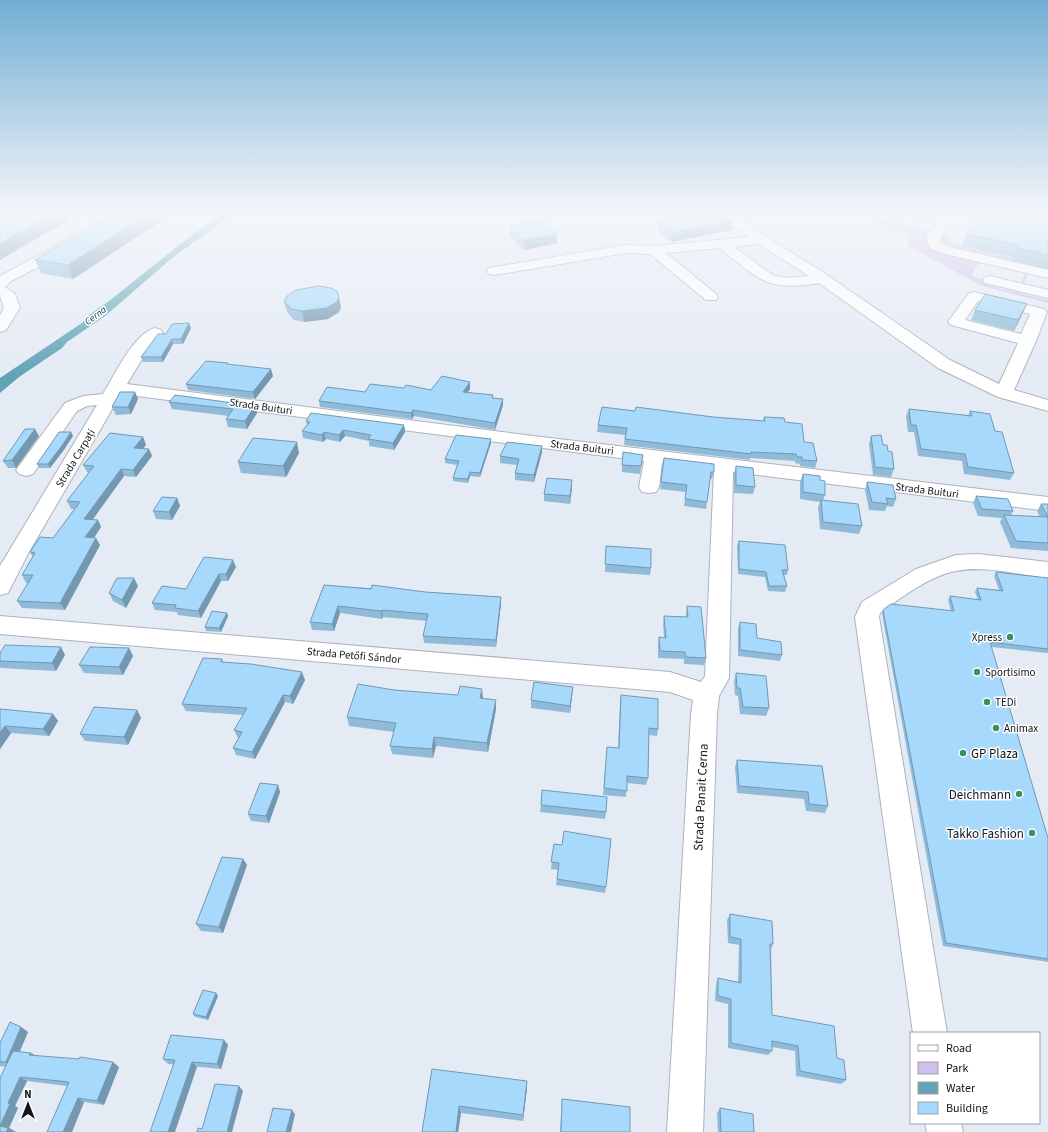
<svg xmlns="http://www.w3.org/2000/svg" width="1048" height="1132" viewBox="0 0 1048 1132" font-family="'Source Sans 3',sans-serif">
<style>
.green{fill:#cfc0eb}
.water{fill:#63a3b7}
.lines{fill:none;stroke-linecap:round;stroke-linejoin:round}
.minor-casing{stroke:#adb3bc;stroke-width:2}
.minor{fill:#fff;fill-rule:evenodd}
.wall{fill:#8fbbd9}
.shaded-wall{fill:#7498b0}
.building{fill:#a6d9fc;stroke:#7498b0}
.poi-dot{fill:#3d9063;stroke:#fff;stroke-width:1.5}
.labels{text-anchor:middle;stroke-width:3;stroke-linejoin:round;paint-order:stroke}
.far-water-label{font-size:10px;font-style:italic;fill:#01404e;stroke:#fff}
.street-label{font-size:11px;fill:#121418;stroke:#fff}
.poi-label{font-size:11px;fill:#121418;stroke:#fff;text-anchor:start}
.near-poi-label{font-size:13px;fill:#121418;stroke:#fff;text-anchor:end}
.near-street-label{font-size:13px;fill:#121418;stroke:#fff}
</style>
<rect width="100%" height="100%" fill="#e5ebf5"/>
<!-- green -->
<path class="green" d="M889,215H900L894,222L933,231L926,241L930,246L1029,273L1024,284L1033,287L1011,282L1021,283L1026,272L980,261L971,276L981,279L993,287L1016,292L1018,288L1021,289L1019,293L1048,300V303L982,286L908,246L909,235L876,224Z
M944,234L952,235L948,242L1017,258L1015,265L947,248L938,241Z"/>
<!-- water -->
<path class="water" d="M220,215L231,216L172,258L105,316L67,342L62,348L19,377L0,393V378L82,323C90,312 102,307 113,298C148,270 183,241 220,215Z"/>
<g class="lines">
<defs>
<path id="minor" d="M101,215H116L63,254L11,281L5,287L15,294L20,308L6,330L0,332V315L4,308L0,296V276L53,248Z
M717,215H732L827,275L950,360L999,384L1018,343L951,325L948,322L969,293L974,292L1044,309L1047,312L1036,341L1014,390L1048,400V411L998,397L938,368L819,283C765,292 760,279 719,248L666,253L716,294L718,297L716,300H706L650,254L626,253L494,275L489,274L487,271L489,268L494,267L626,245L654,246L749,237ZM759,244L809,276L788,278L774,276L734,247ZM978,301L1030,314L1021,334L965,320Z
M942,215H954L940,238L941,243L954,248L1048,270V278L945,254L930,248L926,238Z
M990,276L1048,290V298L985,283L983,280L985,277Z
M155,328L161,330L163,333L147,351L127,384L533,436L1048,497V511L733,472L729,678L719,696L717,714L703,1132H667L691,714L693,700L670,692L0,634V616L670,672L701,682L705,676L714,470L662,463L659,487L656,492L649,493L642,492L639,487L644,461L121,394L29,552L8,593L0,595V566L97,405L87,406L77,411L33,474L26,476L19,474L16,470L65,403L83,396L103,394C114,376 134,333 155,328Z
M978,554L1048,562V578C1018,575 985,565 956,571C931,575 900,598 880,613L879,617L947,1033H913L855,617L862,602L916,569L956,555Z
M925,1123H961L963,1132H927Z"/>
</defs>
<!-- minor casing -->
<use href="#minor" class="minor-casing"/>
<!-- minor -->
<use href="#minor" class="minor"/>
</g>
<!-- wall -->
<path class="wall" d="M109,215H170L73,279L41,273L35,260Z
M908,215H936L933,220Z
M1048,215V269L1014,261L1013,257L962,246L966,234Z
M659,221H733L731,230L672,242L658,231Z
M510,226L557,234V243L524,250L510,236Z
M284,302L341,307L339,312L328,319L304,322L294,320L287,312Z
M1027,304L1014,331L971,320L975,310Z
M189,323L191,328L183,344H173L163,362H143L141,357L166,334Z
M228,363V364L273,376L255,399L188,390L186,384Z
M470,382V389L468,392L493,398L503,399V405L495,430L414,416L412,419L320,407L319,401L365,392L404,388L431,390Z
M135,392L138,399L131,414L116,415L112,407Z
M169,402L255,406L257,413L247,429L228,427L226,419L229,416L172,409Z
M909,409L968,416L970,411L995,431L1014,473L1010,480L964,474L962,461L918,456L914,432H908L906,416Z
M635,411L763,421L764,417L804,442L817,461L815,468L800,466V464L795,463V461L750,458V460L624,445L625,435L597,432L598,425Z
M306,421L404,425L405,432L394,450L369,446V441L345,436L340,442L326,439L323,442L303,438L302,431L307,425Z
M71,432L73,436L63,451L50,468H39L37,464Z
M39,436L16,468H8L3,461Z
M871,436L883,445L888,451L894,469L891,477L873,475L869,444Z
M143,437L146,445L143,449H149L152,456L136,477L124,476L93,519L98,520L101,527L94,538L100,545L65,610L22,608L17,601L29,583H26L22,575L33,557L30,552L53,538L74,509H71L67,501L89,473L87,472L83,465Z
M491,439V443L480,477L470,476L468,483L453,481V478L457,465L445,463V459Z
M542,446V452L534,482L515,480V473L517,465L500,463V456Z
M623,452L643,455L640,474L622,472Z
M299,453L286,477L241,473L238,462Z
M664,458L714,472L712,479H710L706,509L684,506L686,492L660,489Z
M736,466L755,487L753,494L734,493V474Z
M803,474L820,480L825,495L823,500L862,526L859,534L820,529L818,507L820,502L800,499V482Z
M572,480L570,504L544,501V494Z
M867,482L896,499L893,507L887,506L885,511L869,510L865,490Z
M976,496L1013,511L1011,515L1040,517L1037,511L1041,504H1048V551L1011,548L1000,522L1002,518L978,516L973,503Z
M177,498L180,506L172,520L156,519L153,511Z
M739,541L788,570L787,575H784L787,586L785,592L768,591L765,577L738,574L737,546Z
M606,546L651,568L650,575L605,572Z
M204,557L236,567L228,581H221L201,618L178,615L177,612L155,610L152,603L186,589Z
M996,572L1048,578V653L991,647L1048,838V962L943,946L882,614L883,610L951,611L948,600L950,596L978,600L975,592L977,588L999,590L994,576Z
M324,585L501,597V604L496,647L424,643L423,636L427,621L383,617L382,619L340,613L334,631L312,630L310,622Z
M138,586L126,608L113,601L109,593Z
M687,606L706,658L704,665L684,664V659L658,658V644L659,637H664L663,624L664,616L686,617V613Z
M227,613L228,616L221,632L206,631L205,627Z
M740,622L757,638L782,655L780,661L738,656V628Z
M129,648L133,656L123,675L84,673L79,665Z
M0,653L65,655L56,671L1,668L0,667Z
M222,659L223,662L305,680L293,704L285,702L255,759L236,755L233,748L239,738H238L234,730L243,715L186,711L182,704Z
M736,673L769,708L766,716L740,714L738,696L735,695L734,681Z
M573,687L570,713L531,708V700Z
M394,690L483,698V699L496,709L488,752L436,746L433,758L392,754L390,746L394,732L349,726L347,717Z
M621,695L658,729L657,736L649,735L648,778L646,785L627,783L626,797L603,795L607,747L618,748L620,702Z
M0,709L53,714L58,721L49,736L11,733L0,749Z
M137,710L141,718L128,745L85,741L80,734Z
M737,760L822,766L828,806L825,813L806,811L804,799L737,793L735,767Z
M278,785L280,792L269,823L251,821L248,814Z
M541,805L606,812L605,819L540,812Z
M554,844L606,887L605,893L556,885L558,870L551,869Z
M243,859L247,865L223,933L201,931L196,924Z
M730,914L773,944L771,949L772,1015L837,1058L846,1080L841,1084L796,1076L795,1051L772,1047V1051L768,1055L728,1048V1004L715,1001L716,984L718,978L738,982L739,945L728,943L727,920Z
M216,993L218,996L208,1020L195,1017L193,1014Z
M21,1027L28,1032L20,1051L35,1056L119,1067L104,1105L84,1102L72,1132L67,1086L27,1081L15,1106L18,1108L9,1128L16,1132H0L5,1067L0,1066V1043Z
M224,1040L228,1045L221,1069L168,1064L163,1059Z
M432,1069L527,1088L523,1121L461,1113L458,1132H422Z
M562,1099L630,1132H560Z
M720,1108L754,1132H718L717,1113Z"/>
<!-- shaded-wall -->
<path class="shaded-wall" d="M50,215H77L0,260V244Z
M147,215H170L73,279L68,265Z
M733,221L731,230L672,242L674,232Z
M557,234V243L524,250V240Z
M339,297L341,307L339,312L328,319L304,322L302,311Z
M1027,304L1022,315L1014,331L1018,320Z
M189,323L191,328L183,344L181,339Z
M172,339L173,344L163,362L161,357Z
M271,369L273,376L255,399L253,392Z
M470,382V389L464,398L463,392Z
M135,392L138,399L131,414L128,407Z
M503,399V405L495,430V423Z
M255,406L257,413L247,429L245,421Z
M413,410L414,416L412,419L411,413Z
M404,425L405,432L394,450L393,443Z
M35,429L39,436L16,468L12,460Z
M343,430L345,436L340,442L339,435Z
M71,432L73,436L63,451L50,468L48,464Z
M324,432L326,439L323,442L322,435Z
M143,437L146,445L137,456L134,448Z
M491,439V443L480,477V473Z
M297,442L299,453L286,477L283,466Z
M542,446V452L534,482V475Z
M149,449L152,456L136,477L133,470Z
M121,469L124,476L88,526L84,519Z
M470,472V476L468,483V479Z
M572,480V488L570,504V496Z
M177,498L180,506L172,520L169,512Z
M98,520L101,527L89,545L85,537Z
M96,538L100,545L65,610L60,603Z
M233,560L236,567L228,581L226,574Z
M219,574L221,581L201,618L198,611Z
M134,578L138,586L126,608L122,600Z
M501,597V604L496,647V640Z
M338,606L340,613L334,631L332,624Z
M382,610L383,617L382,619L381,611Z
M227,613L228,616L221,632L219,628Z
M61,647L65,655L56,671L52,663Z
M129,648L133,656L123,675L119,667Z
M302,672L305,680L293,704L290,696Z
M573,687L572,695L570,713V706Z
M482,689L483,698L481,707L480,698Z
M283,695L285,702L255,759L252,752Z
M496,700V709L488,752L487,743Z
M137,710L141,718L128,745L124,737Z
M53,714L58,721L49,736L43,729Z
M5,726L11,733L0,749V733Z
M434,737L436,746L433,758L432,749Z
M278,785L280,792L269,823L266,816Z
M243,859L247,865L223,933L219,927Z
M216,993L218,996L208,1020L206,1017Z
M21,1027L28,1032L13,1067L6,1062Z
M224,1040L228,1045L221,1069L217,1064Z
M31,1053L38,1057L29,1055Z
M113,1062L119,1067L104,1105L97,1101Z
M192,1062L197,1067L175,1132H168Z
M20,1077L27,1081L15,1106L18,1108L9,1128L16,1132H6L0,1127L8,1103Z
M527,1081V1088L523,1121V1115Z
M239,1086L243,1091L232,1132H227Z
M78,1098L84,1102L72,1132H63Z
M459,1106L461,1113L458,1132H456Z
M292,1110L295,1114L291,1132H286Z"/>
<!-- building -->
<path class="building" d="M3,215H50L0,244V217Z
M109,215H147L68,265L35,260Z
M692,215H724L733,221L674,232L659,221Z
M977,215H1048V255L1020,248L1018,245L966,234Z
M542,220L557,234L524,240L510,226Z
M319,286L331,288L337,291L339,297L337,302L326,308L302,311L292,309L284,302L287,296L296,290Z
M985,294L1027,304L1018,320L975,310Z
M189,323L181,339H172L161,357H141L158,334H166L172,324Z
M206,361L228,363L227,364L271,369L253,392L186,384Z
M442,376L470,382L463,392L493,395L492,398L503,399L495,423L413,410L411,413L319,401L327,387L365,392L370,384L404,388L406,385L431,390Z
M120,392H135L128,407H112Z
M175,395L255,406L245,421L226,419L233,409L169,402Z
M602,407L635,411L636,407L713,417L765,421L764,417L784,418L785,422L802,424L804,442L813,443L817,461L802,460V457H797L796,454L751,452V454L625,439L627,428L598,425Z
M909,409L972,416L970,411L990,414L995,431L1002,432L1014,473L968,467L965,454L921,449L916,425H911Z
M311,413L404,425L393,443L368,439L371,435L343,430L339,435L324,432L322,435L302,431L310,422L306,421Z
M25,429H35L12,460L3,461Z
M59,432H71L61,447L48,464H37Z
M110,433L143,437L134,448L149,449L133,470L121,469L84,519L98,520L85,537L96,538L60,603L17,601L33,575H22L35,553L30,552L40,537L53,538L80,502L67,501L94,466L83,465Z
M456,435L491,439L480,473L470,472L468,479L453,478L459,461L445,459Z
M881,435L883,445H887L888,451L892,452L894,469L875,467L871,436Z
M253,438L297,442L283,466L238,462Z
M507,442L542,446L534,475L515,473L519,459L500,456Z
M623,452L643,455L641,466L622,465Z
M664,458L714,464V472H711L707,502L685,499L687,485L661,482Z
M736,466L753,468L755,487L736,485Z
M803,474L820,476V480L825,481V495L803,492Z
M547,478L572,480L570,496L544,494Z
M867,482L893,485L896,499L886,498L888,504L872,502Z
M976,496L1008,499L1013,511L982,509Z
M162,497L177,498L169,512L153,511Z
M821,500L858,504L862,526L823,522Z
M1041,504H1048V543L1016,541L1004,515L1048,517Z
M739,541L785,545L788,570H782L787,586H769L766,572L739,569Z
M606,546L651,549V568L605,564Z
M204,557L233,560L226,574H219L198,611L175,608L176,605L152,603L162,586L186,589Z
M996,572L1048,578V649L990,642L1048,838V959L946,943L883,610L891,604L954,611L950,596L981,600L977,588L1003,591Z
M117,578H134L122,600L109,593Z
M324,585L371,589L372,585L425,592L501,597L496,640L423,636L428,614L382,610L381,611L338,606L332,624L310,622Z
M687,606L701,607L706,658L686,657L685,652L660,651L659,637L666,638L664,616L688,617Z
M212,611L227,613L219,628L205,627Z
M740,622L756,624L757,638L781,642L782,655L740,650Z
M5,645L61,647L52,663L0,661V653Z
M90,647L129,648L119,667L79,665Z
M203,658L222,659L221,662L251,664L302,672L290,696L283,695L252,752L233,748L242,732L234,730L247,708L182,704Z
M736,673L766,676L769,708L743,707L740,688H737Z
M534,682L573,687L570,706L531,700Z
M358,684L394,690L458,695L460,686L482,689L480,698L496,700L487,743L434,737L432,749L390,746L396,723L347,717Z
M621,695L658,699V729L649,728L648,778L627,776V791L604,788L607,747L619,748Z
M94,707L137,710L124,737L80,734Z
M0,709L53,714L43,729L5,726L0,733Z
M737,760L822,766L828,806L809,804L808,792L739,786Z
M260,783L278,785L266,816L248,814Z
M542,790L607,797L606,812L541,805Z
M564,831L611,839L606,887L557,879L559,863L551,862L554,844L562,845Z
M222,857L243,859L219,927L196,924Z
M730,914L772,921L773,944H770L772,1015L834,1026L837,1058L844,1060L846,1080L800,1071L798,1046L772,1041V1051L731,1043V999L718,996V978L741,983V939L730,937Z
M203,990L216,993L206,1017L193,1014Z
M10,1022L21,1027L6,1062H0V1043Z
M171,1035L224,1040L217,1064L192,1062L168,1132H150L175,1060L163,1059Z
M13,1051L31,1053L29,1055L79,1059L80,1057L113,1062L97,1101L78,1098L63,1132H47L69,1082L20,1077L8,1103L10,1104L0,1126V1078Z
M432,1069L527,1081L523,1115L459,1106L456,1132H422Z
M215,1084L239,1086L227,1132H197L198,1128L202,1129Z
M562,1099L630,1107V1132H561Z
M273,1108L292,1110L286,1132H267Z
M720,1108L753,1114L754,1132H721Z
M0,1126L8,1128L6,1132H0Z"/>
<!-- sky -->
<linearGradient id="sky" x2="0" y2="1"><stop stop-color="#73add4"/><stop offset="0.57" stop-color="#f3f6fa"/><stop offset="1" stop-color="#f3f6fa" stop-opacity="0"/></linearGradient>
<rect width="1048" height="374" fill="url(#sky)"/>
<!-- markers -->
<g class="poi-dot">
<circle cx="1010" cy="637" r="4"/>
<circle cx="977" cy="672" r="4"/>
<circle cx="987" cy="702" r="4"/>
<circle cx="996" cy="728" r="4"/>
<circle cx="963" cy="753" r="4"/>
<circle cx="1019" cy="794" r="4"/>
<circle cx="1032" cy="833" r="4"/>
</g>
<g class="labels">
<!-- far-water labels -->
<g class="far-water-label">
<text transform="translate(95 315) rotate(-37)" y="4">Cerna</text>
</g>
<!-- street labels -->
<g class="street-label">
<text transform="translate(261 406) rotate(8)" y="4">Strada Buituri</text>
<text transform="translate(582 447) rotate(7)" y="4">Strada Buituri</text>
<text transform="translate(75 458) rotate(-59)" y="4">Strada Carpați</text>
<text transform="translate(927 490) rotate(7)" y="4">Strada Buituri</text>
<text transform="translate(354 655) rotate(5)" y="4">Strada Petőfi Sándor</text>
</g>
<!-- poi labels -->
<g class="poi-label">
<text x="1002" y="641" text-anchor="end">Xpress</text>
<text x="985" y="676">Sportisimo</text>
<text x="995" y="706">TEDi</text>
<text x="1004" y="732">Animax</text>
</g>
<!-- near-poi labels -->
<g class="near-poi-label">
<text x="971" y="758" text-anchor="start">GP Plaza</text>
<text x="1011" y="799">Deichmann</text>
<text x="1024" y="838">Takko Fashion</text>
</g>
<!-- near-street labels -->
<g class="near-street-label">
<text transform="translate(700 797) rotate(-87)" y="5">Strada Panait Cerna</text>
</g>
</g>
<!-- legend -->
<rect x="910" y="1032" width="130" height="92" fill="#ffffff" stroke="#a0a1a3"/>
<rect x="918" y="1045" width="20" height="6" fill="#ffffff" stroke="#a0a1a3"/>
<text x="946" y="1052" font-size="12" fill="#121418">Road</text>
<rect x="918" y="1062" width="20" height="12" fill="#cfc0eb" stroke="#a0a1a3"/>
<text x="946" y="1072" font-size="12" fill="#121418">Park</text>
<rect x="918" y="1082" width="20" height="12" fill="#63a3b7" stroke="#a0a1a3"/>
<text x="946" y="1092" font-size="12" fill="#121418">Water</text>
<rect x="918" y="1102" width="20" height="12" fill="#a6d9fc" stroke="#a0a1a3"/>
<text x="946" y="1112" font-size="12" fill="#121418">Building</text>
<!-- north arrow -->
<g transform="translate(28 1104)" stroke="#ffffff" stroke-width="3" paint-order="stroke">
<path d="M0-3L7 15L0 10L-7 15Z" fill="#121418"/>
<text y="-6" font-size="11" font-weight="bold" text-anchor="middle" fill="#121418">N</text>
</g>
</svg>
